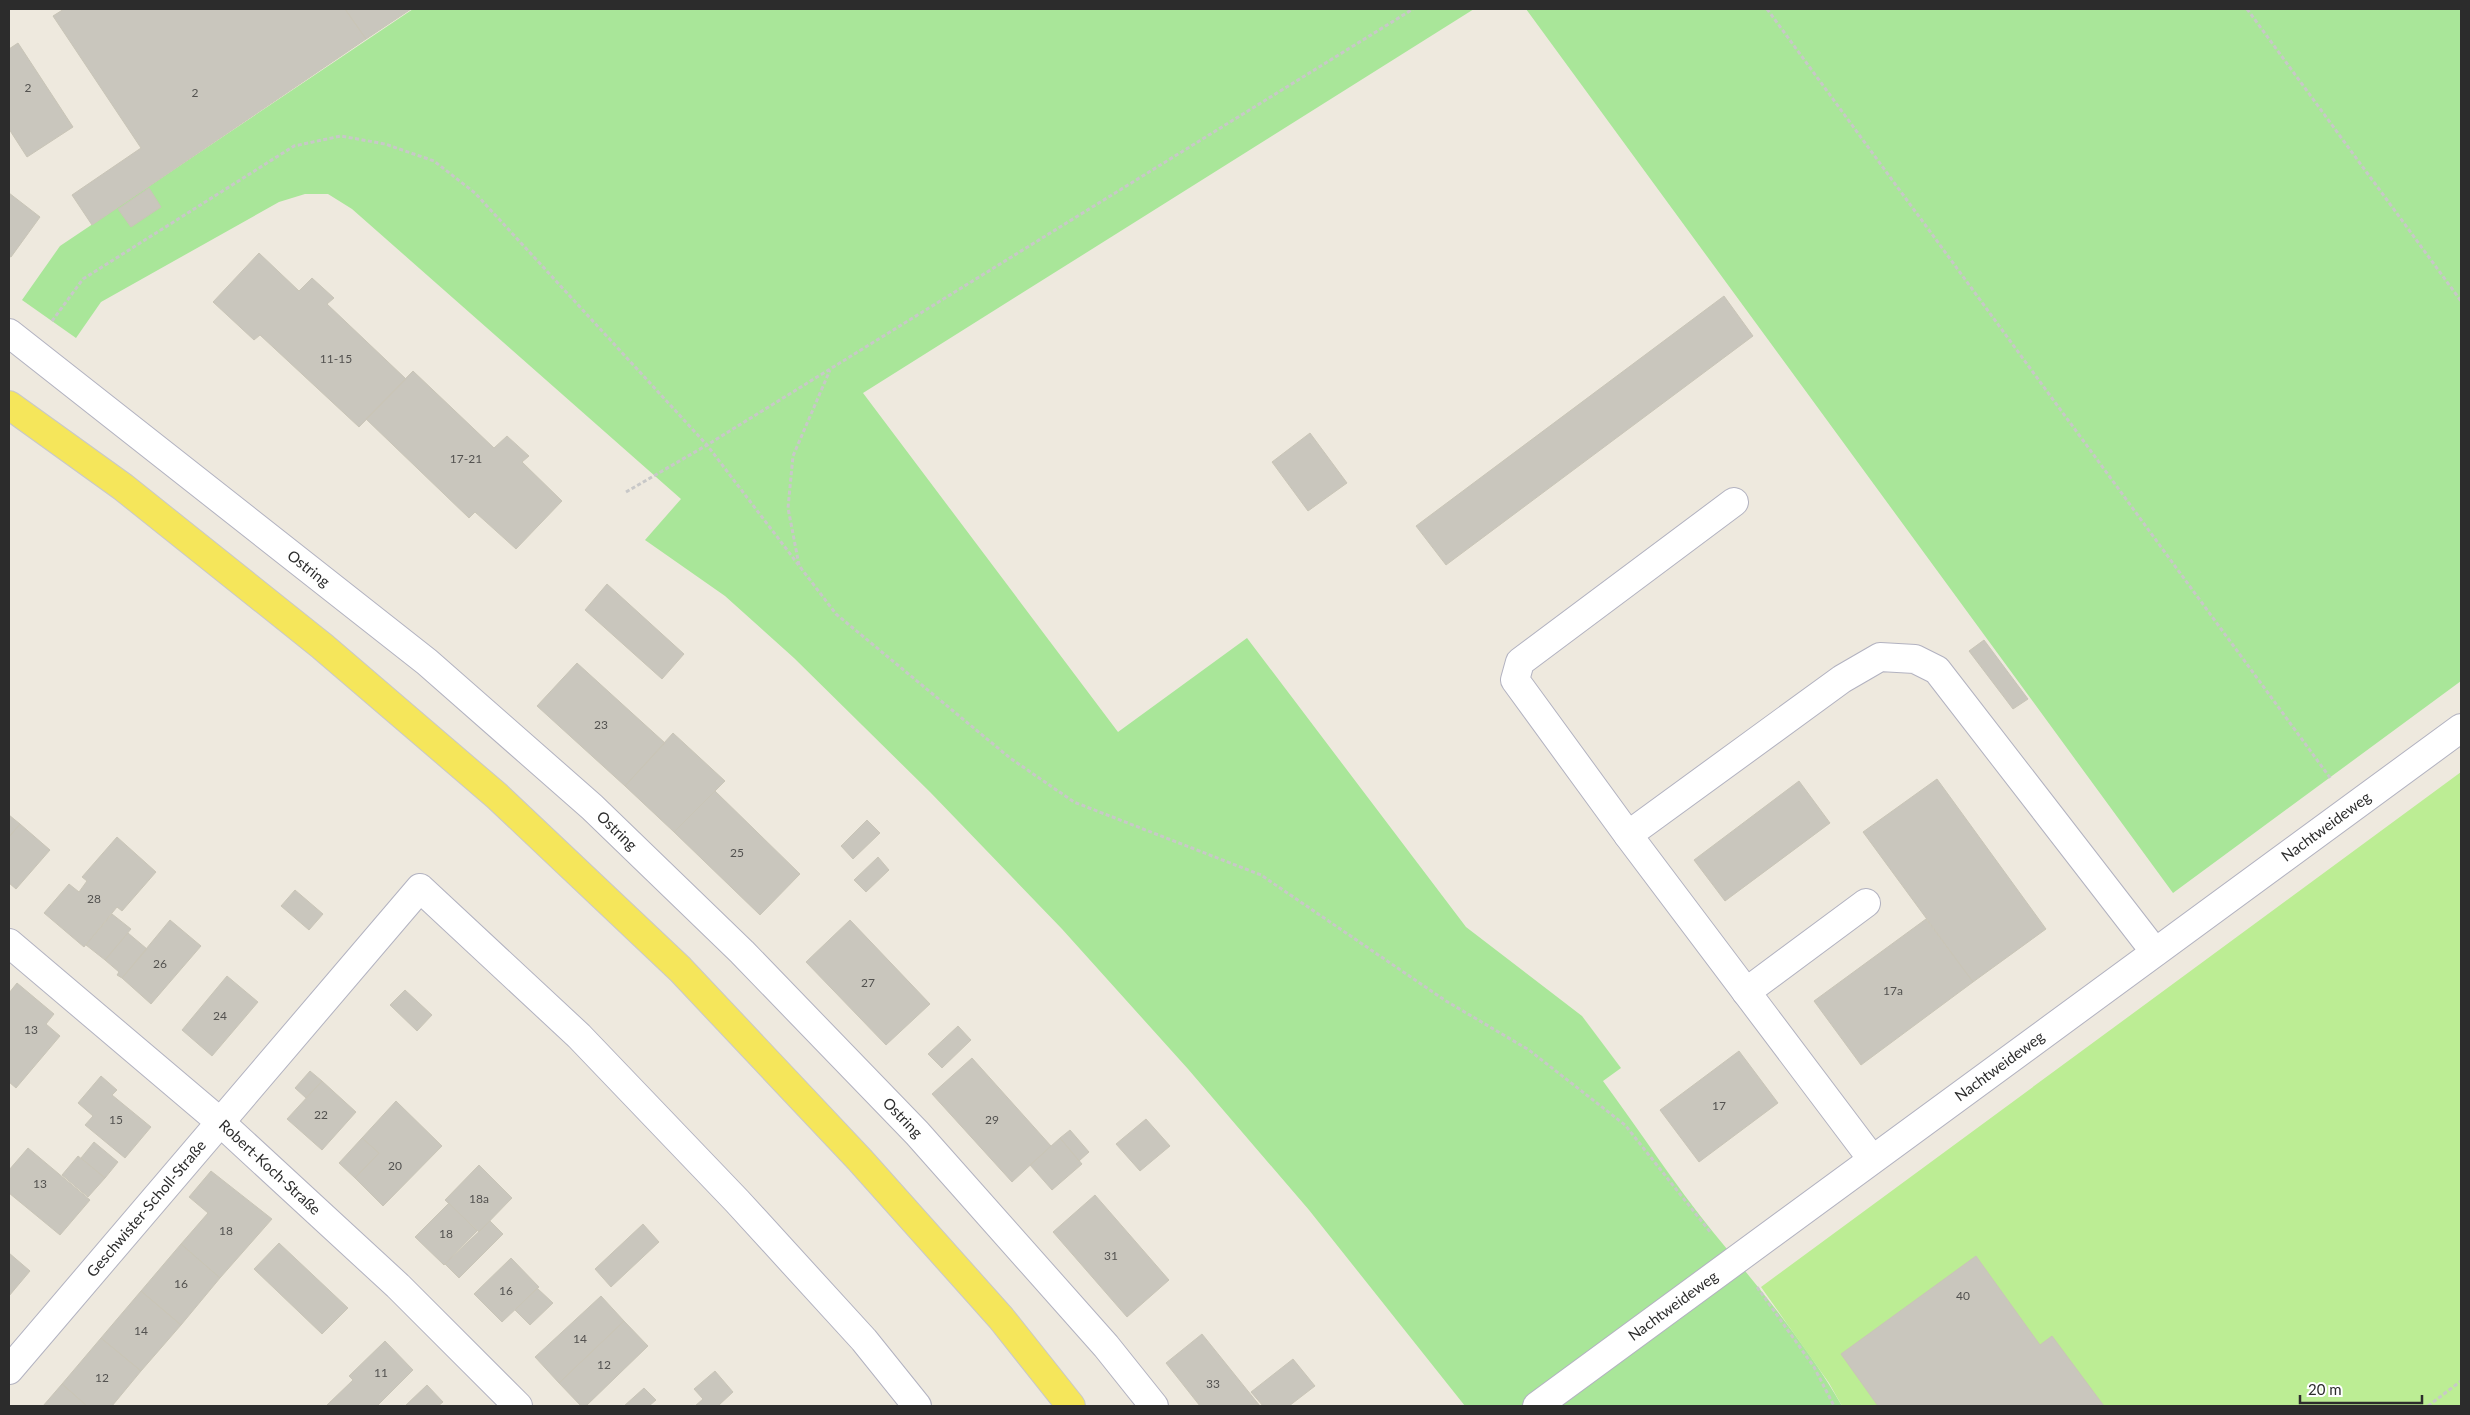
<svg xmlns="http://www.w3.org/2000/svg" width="2470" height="1415" viewBox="0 0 2470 1415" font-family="Lato,sans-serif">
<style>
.green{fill:#a9e699}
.pitch{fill:#bced94}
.building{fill:#c9c6bd;stroke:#c9c5b7}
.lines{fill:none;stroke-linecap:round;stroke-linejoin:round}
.minor-casing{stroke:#b2b2c0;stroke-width:30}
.major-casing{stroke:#c8c8c8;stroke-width:30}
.path{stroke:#c8c8c8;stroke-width:3;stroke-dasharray:4 2.5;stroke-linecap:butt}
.minor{stroke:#fff;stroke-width:28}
.major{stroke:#f5e65b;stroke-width:28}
.labels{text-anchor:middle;stroke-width:4.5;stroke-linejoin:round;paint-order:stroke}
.number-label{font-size:12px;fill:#535250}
.street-label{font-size:15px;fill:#2c2c2c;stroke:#fff}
</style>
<rect width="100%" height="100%" fill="#eee9de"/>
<!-- green -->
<path class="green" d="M413,9H1474L863,393L1118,732L1247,638L1466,927L1582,1016L1621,1068L1603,1081C1640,1131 1674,1184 1713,1232C1759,1288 1806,1343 1842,1406H1465L1309,1210L1188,1069L1062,929L930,792L794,658L725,596L645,540L681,499L352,209L328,194H305L279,202L101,302L76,338L22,300L60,246Z
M1526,9H2461V681L2173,893Z"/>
<!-- pitch -->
<path class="pitch" d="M2461,772V1406H1842L1829,1383L1761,1287Z"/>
<!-- building -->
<path class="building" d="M64,9H345L366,39L92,225L72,195L141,148L53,16Z
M345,9H411L366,39Z
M18,43L73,127L27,157L9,129V49Z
M149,188L161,207L131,227L118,209Z
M9,193L40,217L11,257L9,256Z
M259,253L299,291L312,278L334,298L327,304L406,379L359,427L260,335L254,340L213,302Z
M1724,296L1753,336L1446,565L1416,526Z
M413,371L494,448L507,436L529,456L522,462L562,501L516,549L475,512L469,518L366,419Z
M1310,433L1347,483L1308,511L1272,462Z
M607,584L684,654L662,679L585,610Z
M1984,640L2028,699L2013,709L1969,651Z
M577,663L665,743L625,786L537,706Z
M673,733L725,781L674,832L625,786Z
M1937,779L2046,929L1973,982L1863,832Z
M1799,781L1830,823L1725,901L1694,860Z
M715,791L800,874L760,915L674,832Z
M9,815L20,824L9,837Z
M867,820L880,833L853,859L841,846Z
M20,824L50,850L16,889L9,883V837Z
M117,837L156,872L122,911L117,907L84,947L44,913L69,884L79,892L87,881L82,877Z
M878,857L889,870L866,892L854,880Z
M295,890L323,914L309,930L281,906Z
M112,914L131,929L105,960L86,945Z
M1926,919L1973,982L1861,1065L1814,1001Z
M170,920L201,946L151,1004L122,978Z
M850,920L930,1004L886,1045L806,962Z
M128,933L147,949L122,978L117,975L119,972L105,960Z
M227,976L258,1002L212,1056L182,1030Z
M17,983L54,1014L46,1024L60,1036L16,1088L9,1082V993Z
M405,990L432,1015L417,1031L390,1005Z
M958,1026L971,1040L942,1068L928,1054Z
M1739,1051L1778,1103L1699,1162L1660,1110Z
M972,1058L1051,1146L1012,1182L932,1094Z
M310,1071L322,1081L306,1098L295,1088Z
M101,1076L117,1090L112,1095L151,1127L125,1158L85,1125L93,1116L78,1103Z
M322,1081L356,1112L322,1150L287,1119Z
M396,1101L442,1146L383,1206L355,1178L379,1153L362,1138Z
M1146,1119L1170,1146L1140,1171L1116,1144Z
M1070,1130L1089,1152L1079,1161L1060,1138Z
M362,1138L379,1153L355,1178L339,1163Z
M1060,1138L1082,1164L1052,1190L1030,1165Z
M94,1142L118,1162L105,1178L81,1158Z
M28,1148L90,1200L60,1235L9,1193V1170Z
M78,1156L105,1178L88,1197L62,1175Z
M479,1165L512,1198L479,1232L445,1200Z
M211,1171L272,1219L220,1278L181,1244L208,1213L189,1197Z
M1095,1195L1169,1280L1127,1317L1053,1232Z
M449,1203L477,1231L444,1265L415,1237Z
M490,1221L503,1234L459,1278L445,1264Z
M643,1224L659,1242L611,1287L595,1269Z
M279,1243L348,1308L322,1334L254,1269Z
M181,1244L220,1278L181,1325L141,1291Z
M9,1253L30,1271L9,1296Z
M1976,1256L2040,1345L2052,1336L2104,1406H1878L1841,1354Z
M511,1258L539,1287L502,1322L474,1294Z
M537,1288L553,1303L530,1325L515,1310Z
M141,1291L181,1325L141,1371L101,1338Z
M601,1296L624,1321L559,1383L535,1357Z
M624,1321L648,1346L586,1406H581L559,1383Z
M1202,1334L1260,1406H1200L1166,1363Z
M101,1338L141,1371L112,1406H87L62,1384Z
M385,1341L413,1370L377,1406H326L353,1380L349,1376Z
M1293,1359L1315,1386L1289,1406H1263L1251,1392Z
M715,1371L733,1392L718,1406H695L703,1399L694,1389Z
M62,1384L87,1406H43Z
M427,1385L443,1402L438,1406H405Z
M644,1388L656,1400L649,1406H624Z"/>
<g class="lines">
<defs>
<g id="minor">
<path id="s1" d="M9,333L427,662L592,807L742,952L917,1133L1106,1346L1154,1406"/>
<path d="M1628,835L1515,680L1520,662L1734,502"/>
<path id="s2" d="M9,943L219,1121L398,1286L518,1406"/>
<path d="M1746,992L1866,903"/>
<path d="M1872,1159L1628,835L1842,679L1880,657L1915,659L1937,670L2155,952"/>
<path id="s3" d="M9,1370L420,888L579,1036L737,1201L864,1340L917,1406"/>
<path id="s4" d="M1537,1406L2461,728"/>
</g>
<path id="major" d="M9,405L123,487L322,646L497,796L680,969L860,1160L1001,1318L1071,1406"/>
</defs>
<!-- minor casing -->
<use href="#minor" class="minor-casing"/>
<!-- major casing -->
<use href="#major" class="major-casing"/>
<!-- path -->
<path class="path" d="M1767,9L2331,779
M2247,9L2461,301
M52,321L83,279L294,146L341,136L385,144L434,161L475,193L707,445L836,614L1010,758L1074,802L1261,875L1446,1001L1529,1050L1625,1125L1711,1233
M626,492L707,445L1413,9
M799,565L788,508L793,456L830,370
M1757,1287L1814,1367L1834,1406
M2428,1406L2461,1381"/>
<!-- minor -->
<use href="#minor" class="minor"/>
<!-- major -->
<use href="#major" class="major"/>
</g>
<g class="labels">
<!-- number labels -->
<g class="number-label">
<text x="28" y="92">2</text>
<text x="195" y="97">2</text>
<text x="336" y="363">11-15</text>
<text x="466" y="463">17-21</text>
<text x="601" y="729">23</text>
<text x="737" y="857">25</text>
<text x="94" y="903">28</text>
<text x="160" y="968">26</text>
<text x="868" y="987">27</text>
<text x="1893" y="995">17a</text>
<text x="220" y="1020">24</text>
<text x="31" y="1034">13</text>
<text x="1719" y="1110">17</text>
<text x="321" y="1119">22</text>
<text x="116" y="1124">15</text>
<text x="992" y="1124">29</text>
<text x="395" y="1170">20</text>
<text x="40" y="1188">13</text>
<text x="479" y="1203">18a</text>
<text x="226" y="1235">18</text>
<text x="446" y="1238">18</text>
<text x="1111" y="1260">31</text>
<text x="181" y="1288">16</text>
<text x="506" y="1295">16</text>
<text x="1963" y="1300">40</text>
<text x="141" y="1335">14</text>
<text x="580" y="1343">14</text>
<text x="604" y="1369">12</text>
<text x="381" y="1377">11</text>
<text x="102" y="1382">12</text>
<text x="1213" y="1388">33</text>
</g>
<!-- street labels -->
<g class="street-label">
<text dy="5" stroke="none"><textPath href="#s1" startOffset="381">Ostring</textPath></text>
<text dy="5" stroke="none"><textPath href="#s4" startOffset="979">Nachtweideweg</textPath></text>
<text dy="5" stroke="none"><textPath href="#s1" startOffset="786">Ostring</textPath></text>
<text dy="5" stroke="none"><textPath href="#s4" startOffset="574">Nachtweideweg</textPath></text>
<text dy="5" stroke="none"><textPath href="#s1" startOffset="1191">Ostring</textPath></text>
<text dy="5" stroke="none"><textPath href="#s2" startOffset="344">Robert-Koch-Straße</textPath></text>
<text dy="5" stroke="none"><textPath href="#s3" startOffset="212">Geschwister-Scholl-Straße</textPath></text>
<text dy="5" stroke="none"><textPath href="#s4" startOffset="169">Nachtweideweg</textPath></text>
</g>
</g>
<!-- border -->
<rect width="2470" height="1415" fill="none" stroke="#2c2c2c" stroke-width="20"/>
<!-- scale -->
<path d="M2300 1395v8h122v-8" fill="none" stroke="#2c2c2c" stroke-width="2.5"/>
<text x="2308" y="1395" font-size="15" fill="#2c2c2c" stroke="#ffffff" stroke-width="4" paint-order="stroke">20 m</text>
</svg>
